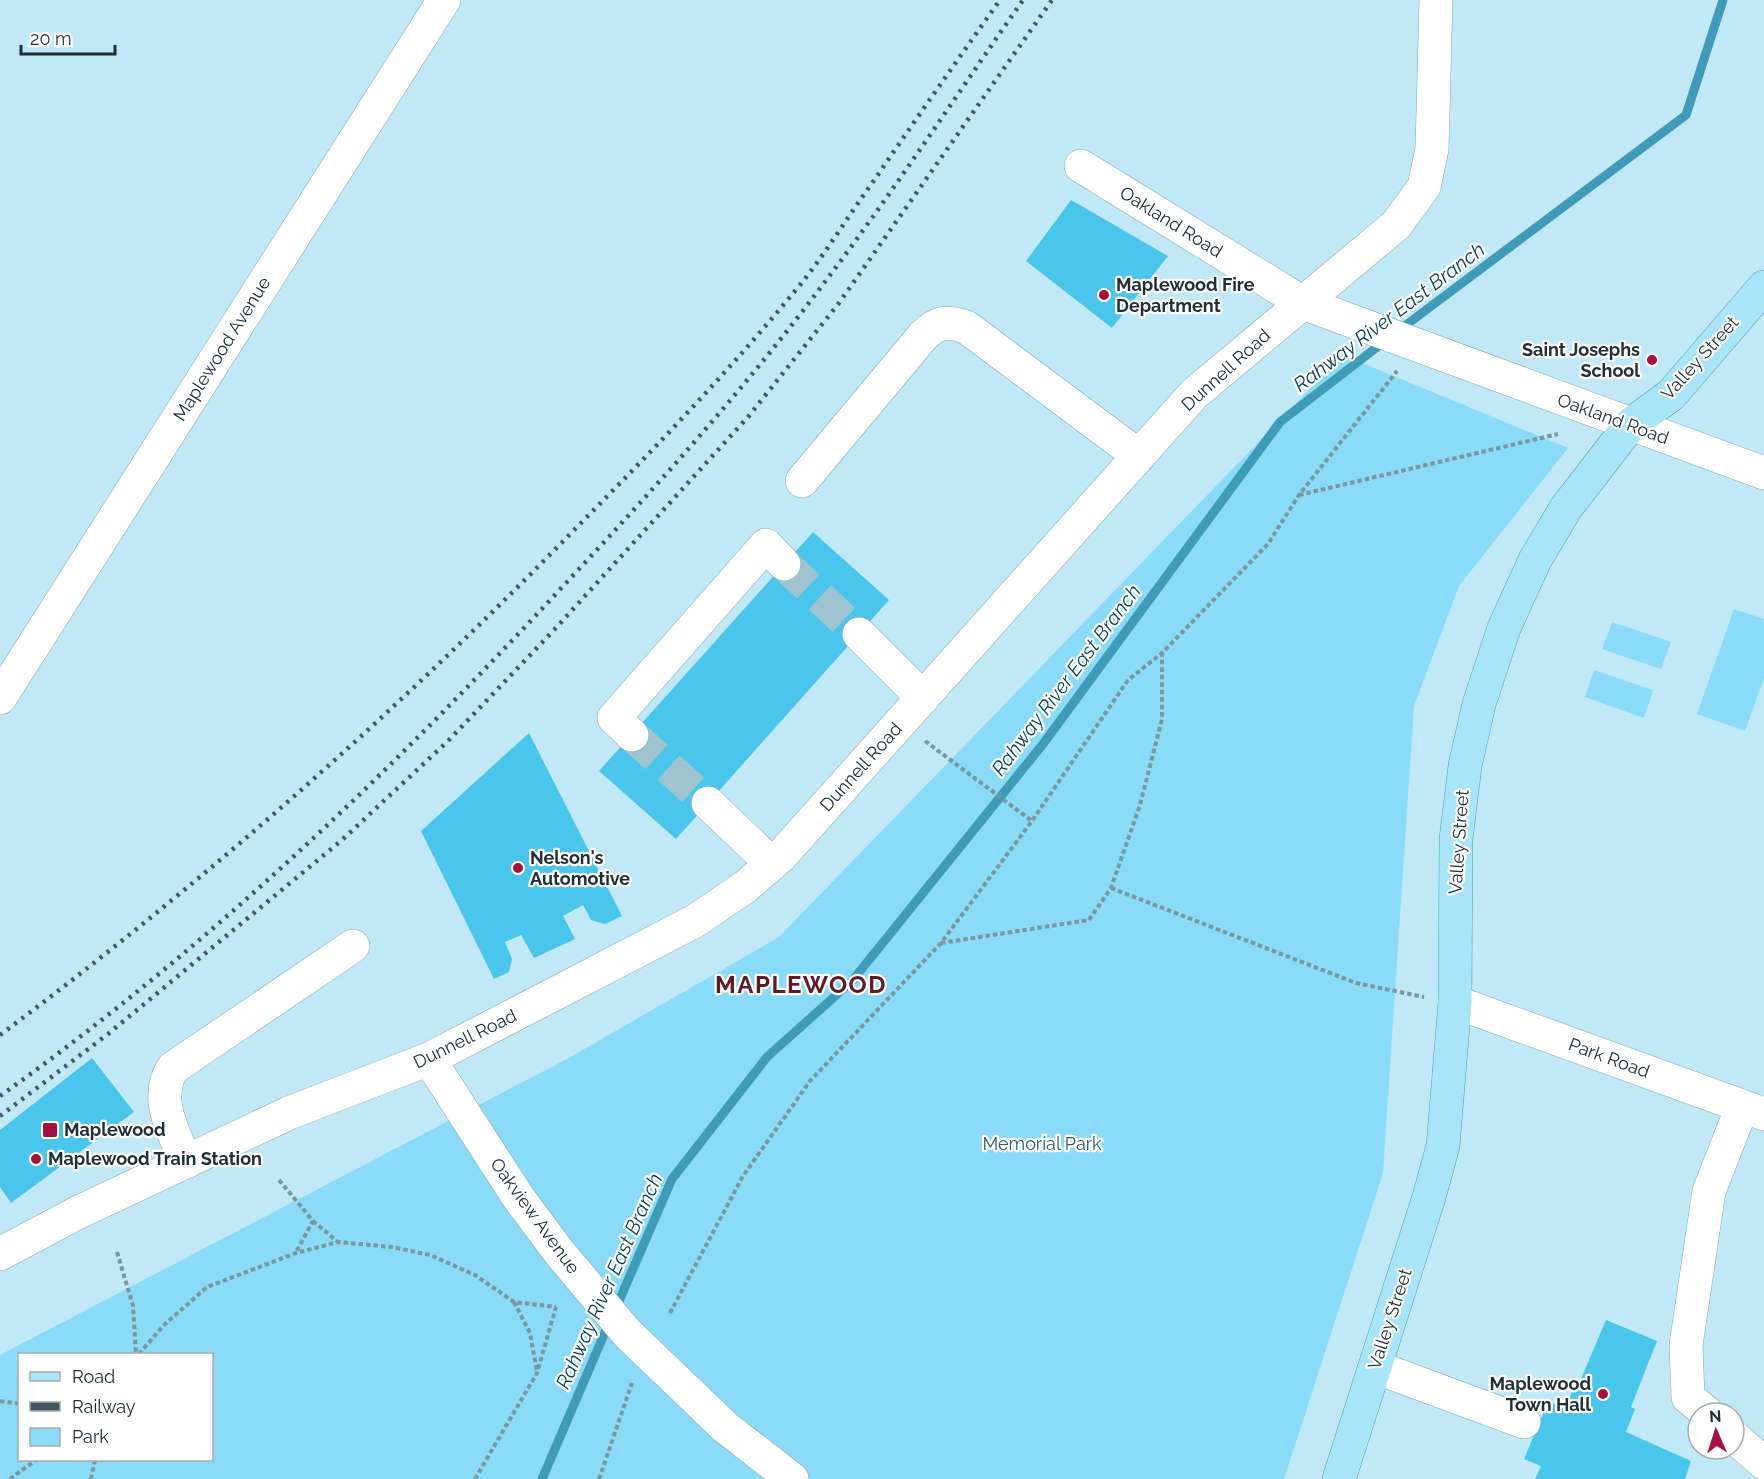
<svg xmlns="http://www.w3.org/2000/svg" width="1764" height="1479" viewBox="0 0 1764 1479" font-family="Raleway,sans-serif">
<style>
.green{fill:#89dbf7;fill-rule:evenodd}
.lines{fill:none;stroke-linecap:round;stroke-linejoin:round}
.stream{stroke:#3f9bb8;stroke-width:9}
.building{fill:#4ac6ec}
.minor-tunnel{stroke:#a0c3d0;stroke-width:33;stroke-dasharray:33 16;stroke-linecap:butt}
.minor-casing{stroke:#82a8b6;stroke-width:34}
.major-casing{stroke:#539ab2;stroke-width:34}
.path{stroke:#7996a1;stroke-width:4;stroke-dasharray:4.5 3;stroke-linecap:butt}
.minor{stroke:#fff;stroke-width:33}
.major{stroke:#a8e5f9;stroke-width:33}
.rail{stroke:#42575f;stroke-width:4.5;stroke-dasharray:3 6;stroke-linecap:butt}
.poi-dot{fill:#a71040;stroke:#fff;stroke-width:2}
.labels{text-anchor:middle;stroke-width:4.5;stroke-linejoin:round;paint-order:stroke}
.street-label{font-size:18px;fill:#202f35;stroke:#fff}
.poi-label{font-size:18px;font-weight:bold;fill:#202f35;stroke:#fff;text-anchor:start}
.park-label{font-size:18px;fill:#2b5d6e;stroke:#fff}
.water-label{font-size:20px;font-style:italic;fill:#063f4f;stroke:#fff}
.district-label{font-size:24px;font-weight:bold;letter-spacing:1.5px;fill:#5f1a28;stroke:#fff}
</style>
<rect width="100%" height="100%" fill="#c0e8f7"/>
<!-- green -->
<path class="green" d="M1343,355L1568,448L1459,586L1414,706L1383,1173L1284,1479H0V1355L567,1059L779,937ZM20,1354H212V1460H20Z
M1734,609L1764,619V678L1745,731L1697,714Z
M1612,622L1671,642L1661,669L1602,649Z
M1594,670L1653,690L1644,718L1585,697Z"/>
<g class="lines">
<!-- stream -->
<path class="stream" d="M1398,331L1686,115L1723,0
M616,1308L672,1179L767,1057L852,981L1043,744L1280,422L1385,341
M542,1479L609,1323"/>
</g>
<!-- building -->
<path class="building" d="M1071,200L1168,256L1112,328L1026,261Z
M813,532L889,600L676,839L599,771Z
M529,733L622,916L605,924L591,920L583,905L563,916L575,939L534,958L521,935L505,942L512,959L509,972L494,979L421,831Z
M92,1058L134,1112L11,1203L0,1187V1130Z
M1606,1320L1657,1341L1631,1407L1635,1409L1626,1432L1691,1461L1685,1479H1535L1541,1466L1524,1459L1548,1402L1565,1408L1575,1385L1578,1386Z"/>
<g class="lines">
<!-- minor-tunnel -->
<path class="minor-tunnel" d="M784,564L859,634
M632,735L708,803"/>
<defs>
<path id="minor" d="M1081,166L1303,303L1764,473
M802,481L923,336C938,321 947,321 966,327L1139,456
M859,634L923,698
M0,698L444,0
M632,735L614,718L766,545L784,564
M708,803L772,864
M1455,1002L1764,1114
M429,1059L518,1197L559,1252L627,1333L725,1427L792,1479
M186,1162C174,1133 153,1098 173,1068L353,946
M0,1254L77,1213L289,1113L429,1059L695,921L745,887L781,856L1194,394L1396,225L1424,187L1432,149L1436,0
M1375,1367L1524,1422
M1707,1413L1688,1397L1686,1345L1709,1191L1742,1107
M1734,1437L1764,1463"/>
<path id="major" d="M1339,1479L1429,1197L1443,1146L1455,1002L1456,839L1465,766L1479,704L1504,628L1535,560L1566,508L1631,424L1671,395L1764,287"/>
</defs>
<!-- minor casing -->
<use href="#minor" class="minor-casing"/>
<!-- major casing -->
<use href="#major" class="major-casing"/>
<!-- path -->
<path class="path" d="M1299,495L1558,434
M925,741L1032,821
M1111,888L1356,983L1424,997
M941,943L1089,920L1111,888L1140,805L1162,719V654
M279,1180L313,1221L296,1252
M313,1221L338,1242
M117,1252L133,1306L136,1354
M514,1302L530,1333L537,1372
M670,1313L743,1176L810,1081L941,943L1032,821L1128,680L1162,653L1268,544L1299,495L1397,371
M139,1354L164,1325L207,1287L296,1253L338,1242L392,1247L430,1255L475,1275L514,1302L556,1307
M0,1401L20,1404
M10,1479L36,1460
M91,1479L95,1460
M475,1479L537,1373L556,1307
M599,1479L632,1383"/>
<!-- minor -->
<use href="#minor" class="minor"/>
<!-- major -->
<use href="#major" class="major"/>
<!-- rail -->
<path class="rail" d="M0,1035C206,881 399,710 578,526C656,447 734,366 804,280C829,248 851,212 875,179C916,119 958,59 1000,0
M0,1096C208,948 393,770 566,583C654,489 740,394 818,291C890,197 955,97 1023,0
M0,1116L108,1034L342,840L448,741L554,630L748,417L839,303L1052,0"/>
</g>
<!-- markers -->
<g class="poi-dot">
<circle cx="1104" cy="295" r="6"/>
<circle cx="1652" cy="360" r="6"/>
<circle cx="518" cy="868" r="6"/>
<rect x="42" y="1122" width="16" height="16" rx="3"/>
<circle cx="36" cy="1159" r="6"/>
<circle cx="1603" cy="1394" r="6"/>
</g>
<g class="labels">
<!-- street labels -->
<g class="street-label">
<text transform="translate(1171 222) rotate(32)" y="6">Oakland Road</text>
<text transform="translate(222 349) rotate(-58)" y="6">Maplewood Avenue</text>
<text transform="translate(1700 358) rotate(-48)" y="6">Valley Street</text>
<text transform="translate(1226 370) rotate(-42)" y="6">Dunnell Road</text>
<text transform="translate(1613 419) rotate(20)" y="6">Oakland Road</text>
<text transform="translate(861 767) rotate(-48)" y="6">Dunnell Road</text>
<text transform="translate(1459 842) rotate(-86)" y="6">Valley Street</text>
<text transform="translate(465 1039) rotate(-26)" y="6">Dunnell Road</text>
<text transform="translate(1609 1058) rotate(20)" y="6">Park Road</text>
<text transform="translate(535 1216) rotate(54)" y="6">Oakview Avenue</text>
<text transform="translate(1390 1319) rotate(-72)" y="6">Valley Street</text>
</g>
<!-- poi labels -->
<g class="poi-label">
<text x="1116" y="291">Maplewood Fire<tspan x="1116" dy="21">Department</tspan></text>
<text x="1640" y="356" text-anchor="end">Saint Josephs<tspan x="1640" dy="21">School</tspan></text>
<text x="530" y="864">Nelson's<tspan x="530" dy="21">Automotive</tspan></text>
<text x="64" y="1136">Maplewood</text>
<text x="48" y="1165">Maplewood Train Station</text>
<text x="1591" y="1390" text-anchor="end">Maplewood<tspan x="1591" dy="21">Town Hall</tspan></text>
</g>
<!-- park labels -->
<g class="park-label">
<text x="1042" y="1150">Memorial Park</text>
</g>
<!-- water labels -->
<g class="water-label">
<text transform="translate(1389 317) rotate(-37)" y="7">Rahway River East Branch</text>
<text transform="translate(1066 680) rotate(-53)" y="7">Rahway River East Branch</text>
<text transform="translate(609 1281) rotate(-66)" y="7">Rahway River East Branch</text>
</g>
<!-- district labels -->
<g class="district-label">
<text x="801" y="993">MAPLEWOOD</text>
</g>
</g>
<!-- legend -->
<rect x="18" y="1353" width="195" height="108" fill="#ffffff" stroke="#a6acae" stroke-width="1.5"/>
<rect x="30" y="1372" width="30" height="9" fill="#a8e5f9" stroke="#a6acae" stroke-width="1.5"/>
<text x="72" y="1383" font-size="18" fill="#202f35">Road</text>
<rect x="30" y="1402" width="30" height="9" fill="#42575f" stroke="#a6acae" stroke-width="1.5"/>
<text x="72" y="1413" font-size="18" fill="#202f35">Railway</text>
<rect x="30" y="1428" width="30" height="18" fill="#89dbf7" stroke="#a6acae" stroke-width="1.5"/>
<text x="72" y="1443" font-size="18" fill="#202f35">Park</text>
<!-- north arrow -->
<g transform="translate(1716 1431) rotate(357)"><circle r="28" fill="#ffffff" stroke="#a6acae" stroke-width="1.5"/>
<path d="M0-4.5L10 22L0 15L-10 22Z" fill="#a71040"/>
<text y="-9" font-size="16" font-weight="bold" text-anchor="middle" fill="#202f35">N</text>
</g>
<!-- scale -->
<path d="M21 45v9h94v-9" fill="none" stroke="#202f35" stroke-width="3"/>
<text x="30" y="45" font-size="18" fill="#202f35" stroke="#ffffff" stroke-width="4.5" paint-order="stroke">20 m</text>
</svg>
